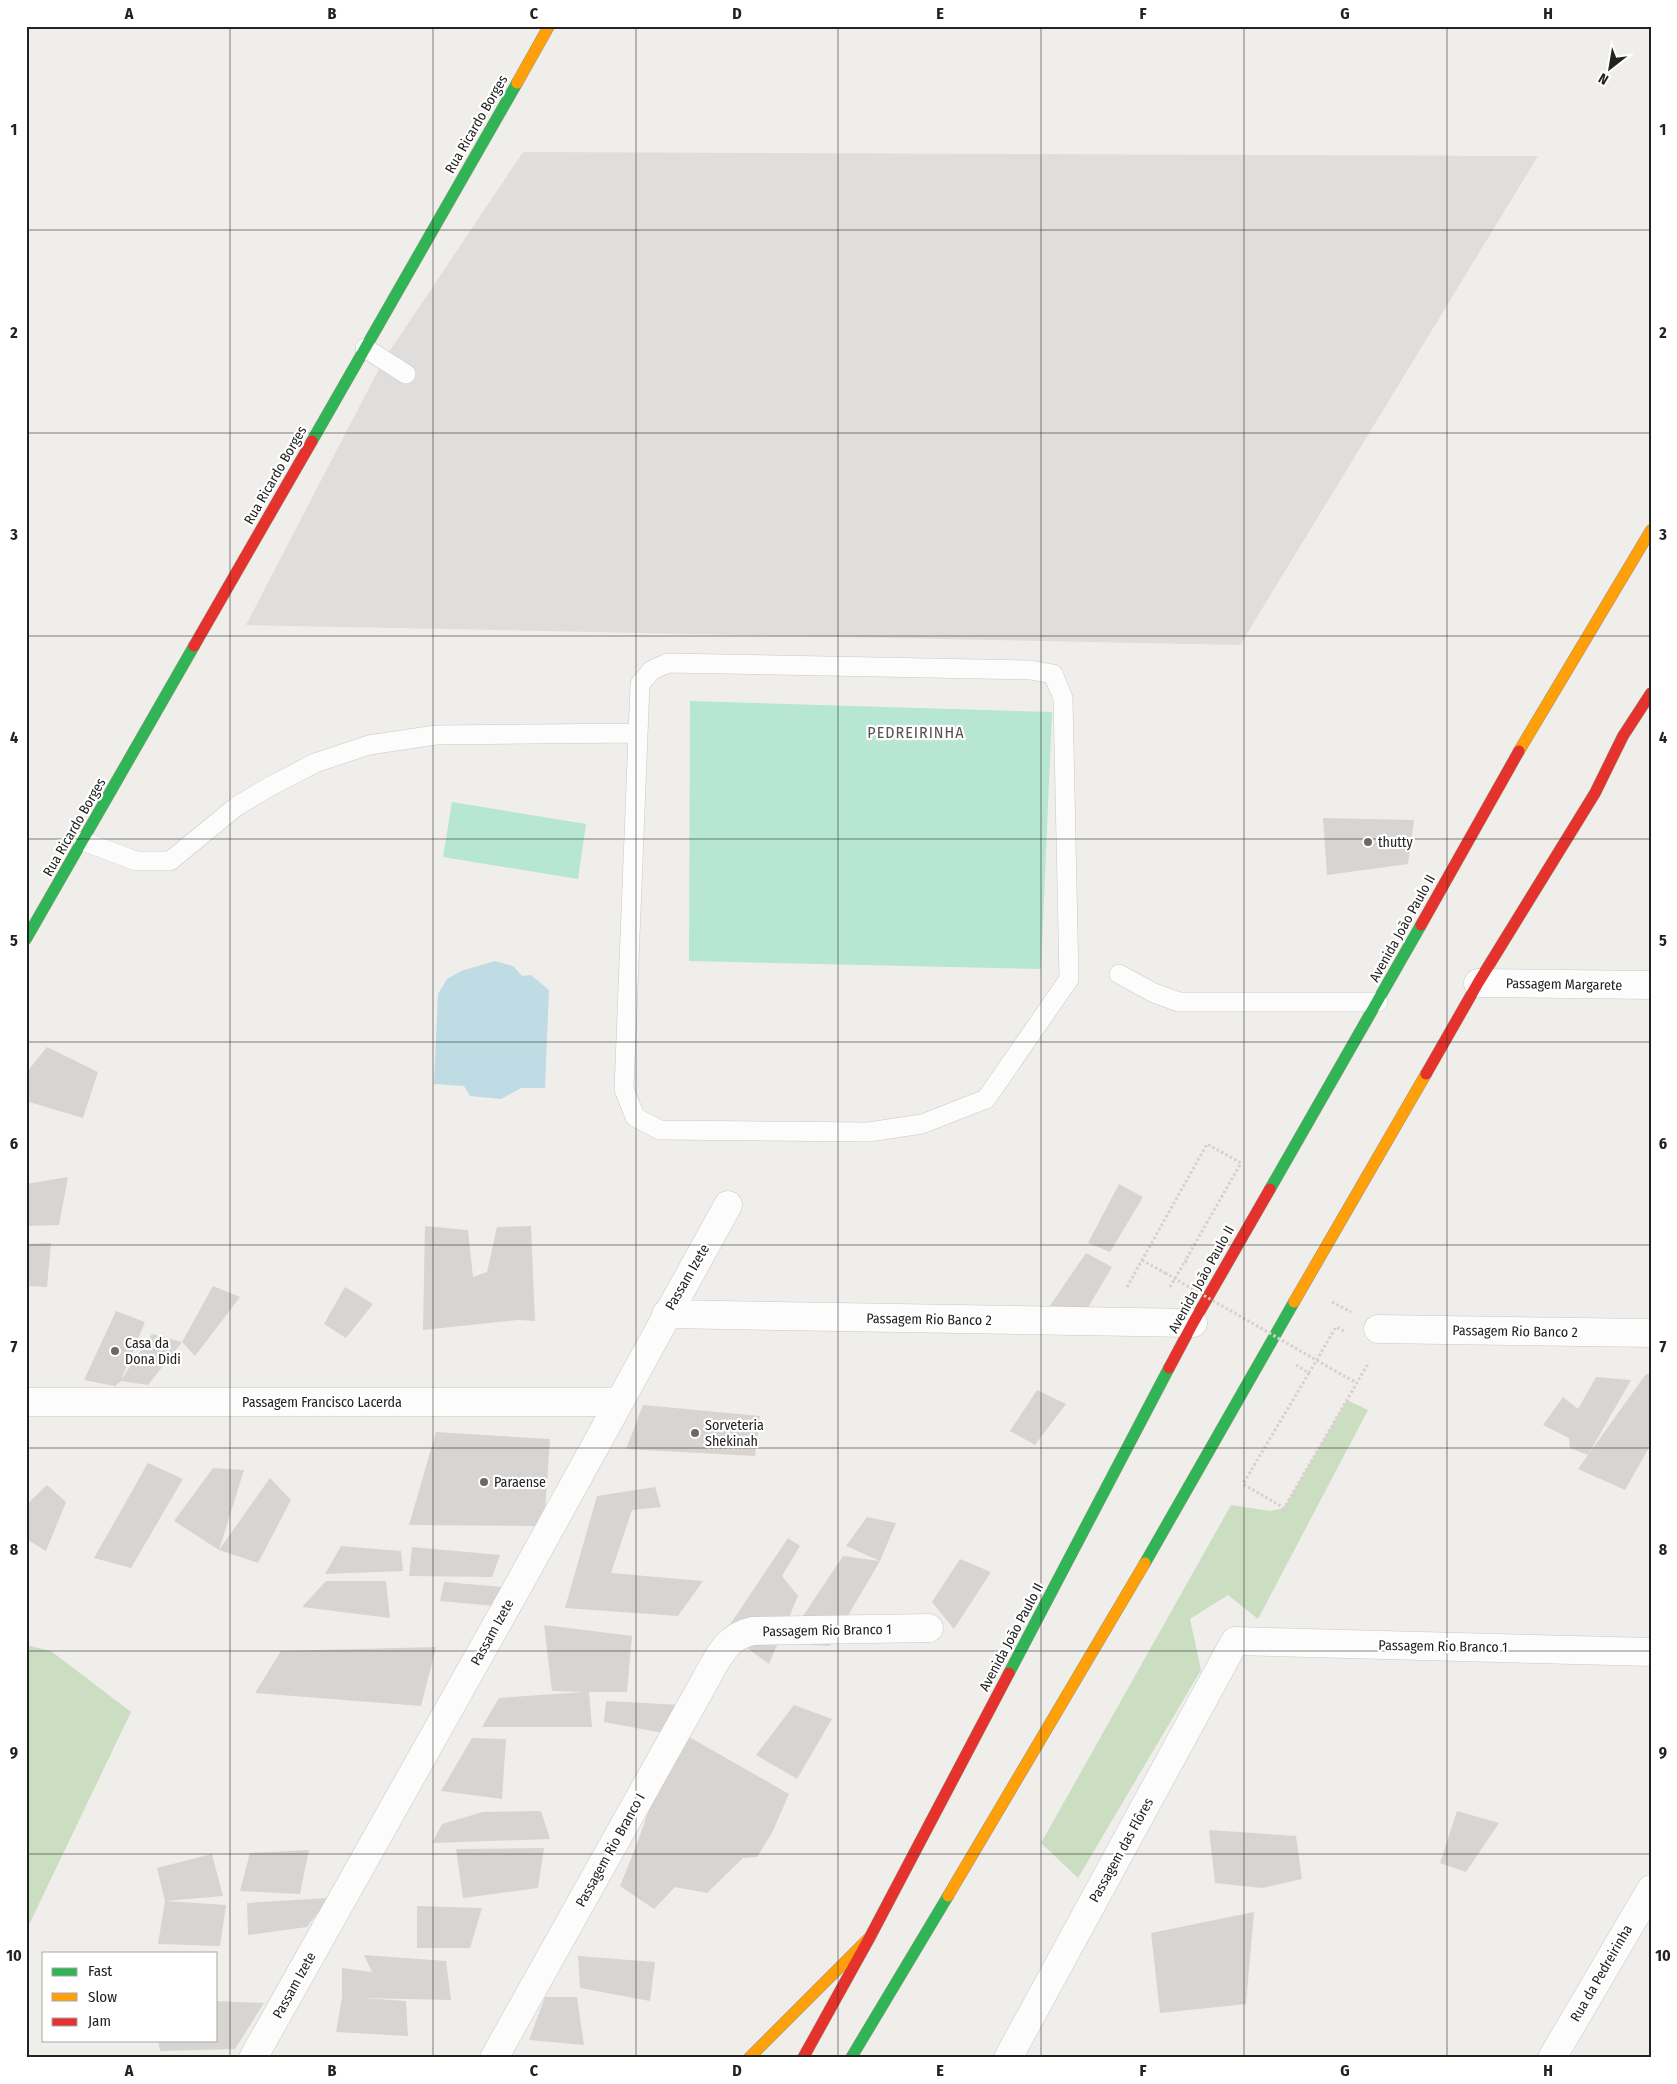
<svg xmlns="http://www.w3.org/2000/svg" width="1677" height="2084" viewBox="0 0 1677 2084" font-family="'Fira Sans Condensed',sans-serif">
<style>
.residential{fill:#dfdedc}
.forest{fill:#cbdec1}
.pitch{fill:#b7e6d2}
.water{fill:#bfdbe3}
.building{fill:#d7d4d2}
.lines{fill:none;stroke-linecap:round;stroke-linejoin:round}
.lane-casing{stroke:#c9c8c7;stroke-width:20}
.street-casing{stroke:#c9c8c7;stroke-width:29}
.fast-casing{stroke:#999a82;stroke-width:12}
.slow-casing{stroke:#999a82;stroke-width:12}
.jam-casing{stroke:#999a82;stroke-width:12}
.path{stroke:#dccecd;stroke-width:3;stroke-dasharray:2.5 2.5;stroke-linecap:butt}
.lane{stroke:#fdfcfc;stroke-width:19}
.street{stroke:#fdfcfc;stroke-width:28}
.fast{stroke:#30b455;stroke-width:11}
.slow{stroke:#ff9f0a;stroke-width:11}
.jam{stroke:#e5322d;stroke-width:11}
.path-bridge{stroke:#dccecd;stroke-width:3;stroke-dasharray:2.5 2.5;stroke-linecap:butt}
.grid{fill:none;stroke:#222;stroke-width:1;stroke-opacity:0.55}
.poi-dot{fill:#6a6968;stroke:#fff;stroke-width:2}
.labels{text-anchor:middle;stroke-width:4.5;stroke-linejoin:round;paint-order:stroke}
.street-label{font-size:14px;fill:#222;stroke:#fff}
.poi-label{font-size:14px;fill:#222;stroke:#fff;text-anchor:start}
.quarter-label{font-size:16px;letter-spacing:1px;fill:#555;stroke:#fff}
.neatline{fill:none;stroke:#222;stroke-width:2}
.grid-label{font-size:16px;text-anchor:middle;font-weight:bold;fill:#222}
</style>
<rect width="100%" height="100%" fill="#f0eeeb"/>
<!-- residential -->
<path class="residential" d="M523,152L1538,156L1240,645L246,625L383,361Z"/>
<!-- forest -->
<path class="forest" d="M1347,1400L1368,1410L1258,1619L1228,1595L1190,1619L1201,1670L1078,1878L1041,1843L1231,1505L1270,1511L1284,1508Z
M26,1645L51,1651L131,1712L26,1931Z"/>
<!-- pitch -->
<path class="pitch" d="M690,701L1052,712L1041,969L689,961Z
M452,802L586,824L578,879L443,857Z"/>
<!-- water -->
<path class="water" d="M495,961L513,966L522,976L531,975L549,990L545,1088H521L501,1099L470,1096L464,1086L434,1084L438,994L447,979L461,971Z"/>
<!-- building -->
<path class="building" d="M1323,818L1414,820L1408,864L1327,875Z
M47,1047L98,1072L83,1118L26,1101V1073Z
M68,1177L59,1225L26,1226V1184Z
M1119,1184L1143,1197L1110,1252L1088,1243Z
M425,1226L468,1230L473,1277L487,1272L497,1227L531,1226L535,1321L518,1320L423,1330Z
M51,1243L47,1287L26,1286V1244Z
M1086,1253L1112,1267L1083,1316L1047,1310Z
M213,1286L240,1297L195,1356L182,1342Z
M345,1287L373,1304L346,1338L324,1324Z
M116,1311L145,1322L121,1380L152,1334L182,1342L148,1385L121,1381L115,1386L84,1380Z
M1646,1374L1651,1375V1444L1625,1490L1578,1469Z
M1596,1377L1631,1380L1588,1455L1570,1448L1569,1438L1543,1425L1563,1397L1578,1409Z
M1037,1390L1066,1404L1035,1445L1010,1431Z
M643,1405L760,1416L755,1456L626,1449Z
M436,1432L550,1439L544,1526L409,1525Z
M148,1463L183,1479L131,1568L94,1558Z
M213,1468L244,1470L219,1550L174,1521Z
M270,1478L291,1500L258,1563L219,1550Z
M47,1485L66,1502L46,1551L26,1539V1505Z
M655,1487L661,1507L632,1510L611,1573L703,1581L678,1616L565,1608L597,1496Z
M867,1517L896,1523L880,1561L846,1546Z
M788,1538L800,1546L782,1576L798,1596L769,1664L725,1632Z
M341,1546L401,1551L403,1571L325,1574Z
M412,1547L500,1555L492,1577L409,1576Z
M843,1556L880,1561L830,1646L785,1643Z
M960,1559L991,1572L954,1629L932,1602Z
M326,1581H386L390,1618L302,1607Z
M444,1582L517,1588L506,1607L440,1601Z
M544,1625L632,1636L627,1692H589L592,1727H482L499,1698L585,1692L552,1691Z
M436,1647L421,1706L255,1693L281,1651Z
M606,1701L681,1705L663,1733L604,1722Z
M794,1705L832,1719L797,1779L756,1755Z
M677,1730L789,1794L772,1833L757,1857L743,1858L707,1893L675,1887L654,1909L620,1886L638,1841Z
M472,1738L506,1739L502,1799L441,1791Z
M541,1811L550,1839L432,1843L442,1824L483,1812Z
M1457,1811L1499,1823L1466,1872L1440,1863Z
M1209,1830L1296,1836L1302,1879L1262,1888L1215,1883Z
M544,1848L538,1888L463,1898L456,1849Z
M309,1850L300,1894L240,1891L250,1853Z
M212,1854L223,1896L165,1901L157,1868Z
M329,1898L307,1927L248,1935L247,1903Z
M165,1901L226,1905L220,1946L158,1944Z
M417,1906L482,1908L470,1948H417Z
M1254,1912L1246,2004L1160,2013L1151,1933Z
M364,1955L446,1961L451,2000L361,1998L406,2001L408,2036L336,2032L342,1997V1968L372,1972Z
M578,1956L655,1962L650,2001L580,1988Z
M545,1997H577L584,2045L529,2040Z
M216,2001L264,2003L235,2049L160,2051L158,2040H216Z
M628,2055L627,2058H616V2057Z"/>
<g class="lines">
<defs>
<path id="lane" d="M365,348L406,374
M668,663L1030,670L1053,674L1063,698L1069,979L986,1099L922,1124L869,1132L660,1130L635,1117L624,1089L640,684L652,670Z
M83,841L136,861H170L237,806L267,788L315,763L369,745L436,735L638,733
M1119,974L1154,993L1179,1002H1378"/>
<path id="street" d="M1478,983L1651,985
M666,1314L1193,1323
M1378,1329L1651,1333
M26,1402H618
M253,2058L517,1588L728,1205
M494,2058L706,1679C718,1657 727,1636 753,1631L929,1628
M1008,2058L1235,1641L1651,1652
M1552,2058L1651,1889"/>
<path id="fast" d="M312,441L517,83
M26,939L194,646
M1270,1189L1421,925
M1145,1563L1294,1302
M1009,1673L1169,1368
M851,2058L948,1896"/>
<path id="slow" d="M517,83L549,26
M1519,751L1651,530
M1294,1302L1426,1074
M948,1896L1145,1563
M749,2058L870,1937"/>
<path id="jam" d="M194,646L312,441
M1421,925L1519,751
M1426,1074L1478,983L1595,793L1623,736L1651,693
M1169,1368L1193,1323L1270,1189
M803,2058L870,1937L1009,1673"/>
</defs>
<!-- lane casing -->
<use href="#lane" class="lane-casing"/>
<!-- street casing -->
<use href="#street" class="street-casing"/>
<!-- fast casing -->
<use href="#fast" class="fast-casing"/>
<!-- slow casing -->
<use href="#slow" class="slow-casing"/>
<!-- jam casing -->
<use href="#jam" class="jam-casing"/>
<!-- path -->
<path class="path" d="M1142,1260L1165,1273
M1127,1287L1207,1144L1241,1163L1185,1261
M1170,1287L1185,1261L1188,1263
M1332,1302L1351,1312
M1296,1365L1309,1373L1336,1327L1344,1331
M1330,1368L1357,1383
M1309,1373L1243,1484L1284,1508L1369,1362"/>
<!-- lane -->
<use href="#lane" class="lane"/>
<!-- street -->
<use href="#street" class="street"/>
<!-- fast -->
<use href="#fast" class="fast"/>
<!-- slow -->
<use href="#slow" class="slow"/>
<!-- jam -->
<use href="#jam" class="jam"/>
<!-- path-bridge -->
<path class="path-bridge" d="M1165,1273L1330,1368"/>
</g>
<!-- grid -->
<path class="grid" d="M230,26V2058M433,26V2058M636,26V2058M838,26V2058M1041,26V2058M1244,26V2058M1447,26V2058M26,230H1651M26,433H1651M26,636H1651M26,839H1651M26,1042H1651M26,1245H1651M26,1448H1651M26,1651H1651M26,1854H1651"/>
<!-- markers -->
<g class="poi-dot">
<circle cx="1368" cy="842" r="5"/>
<circle cx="115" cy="1351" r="5"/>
<circle cx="695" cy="1433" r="5"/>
<circle cx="484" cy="1482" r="5"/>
</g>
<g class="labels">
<!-- street labels -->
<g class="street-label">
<text transform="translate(476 124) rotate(-60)" y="5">Rua Ricardo Borges</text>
<text transform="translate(275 475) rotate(-60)" y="5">Rua Ricardo Borges</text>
<text transform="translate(74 827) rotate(-60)" y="5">Rua Ricardo Borges</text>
<text transform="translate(1402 928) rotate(-61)" y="5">Avenida João Paulo II</text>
<text transform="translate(1564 984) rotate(1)" y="5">Passagem Margarete</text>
<text transform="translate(687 1277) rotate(-60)" y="5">Passam Izete</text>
<text transform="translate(1201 1279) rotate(-61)" y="5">Avenida João Paulo II</text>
<text transform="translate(929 1319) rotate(1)" y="5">Passagem Rio Banco 2</text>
<text transform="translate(1515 1331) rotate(1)" y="5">Passagem Rio Banco 2</text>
<text x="322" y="1407">Passagem Francisco Lacerda</text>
<text transform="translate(827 1630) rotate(-1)" y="5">Passagem Rio Branco 1</text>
<text transform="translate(492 1632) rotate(-61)" y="5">Passam Izete</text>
<text transform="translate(1011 1637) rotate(-62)" y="5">Avenida João Paulo II</text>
<text transform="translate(1443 1646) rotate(1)" y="5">Passagem Rio Branco 1</text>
<text transform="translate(610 1850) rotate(-61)" y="5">Passagem Rio Branco I</text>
<text transform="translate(1121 1850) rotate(-61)" y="5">Passagem das Flôres</text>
<text transform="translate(1601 1973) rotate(-60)" y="5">Rua da Pedreirinha</text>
<text transform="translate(294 1985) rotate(-61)" y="5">Passam Izete</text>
</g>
<!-- poi labels -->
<g class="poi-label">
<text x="1378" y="847">thutty</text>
<text x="125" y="1348">Casa da<tspan x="125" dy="16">Dona Didi</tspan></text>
<text x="705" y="1430">Sorveteria<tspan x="705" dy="16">Shekinah</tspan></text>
<text x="494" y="1487">Paraense</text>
</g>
<!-- quarter labels -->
<g class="quarter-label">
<text x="916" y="738">PEDREIRINHA</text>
</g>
</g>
<!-- border -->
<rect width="1677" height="2084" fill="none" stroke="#ffffff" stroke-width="55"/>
<!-- legend -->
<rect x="42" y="1952" width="175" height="90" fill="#ffffff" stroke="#a7a7a7"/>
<rect x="52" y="1968" width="25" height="8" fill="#30b455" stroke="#a7a7a7"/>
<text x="88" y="1976" font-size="15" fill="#222222">Fast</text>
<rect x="52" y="1993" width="25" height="8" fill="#ff9f0a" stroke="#a7a7a7"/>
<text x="88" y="2002" font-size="15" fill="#222222">Slow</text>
<rect x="52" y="2018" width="25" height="8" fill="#e5322d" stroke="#a7a7a7"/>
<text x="88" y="2026" font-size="15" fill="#222222">Jam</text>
<!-- north arrow -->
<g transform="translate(1610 68) rotate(211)" stroke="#ffffff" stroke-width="4" paint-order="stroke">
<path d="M0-4L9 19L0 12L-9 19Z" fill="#222222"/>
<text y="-8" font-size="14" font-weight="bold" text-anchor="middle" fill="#222222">N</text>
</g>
<rect x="28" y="28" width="1622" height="2028" class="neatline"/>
<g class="grid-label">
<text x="129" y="19">A</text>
<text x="332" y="19">B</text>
<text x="534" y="19">C</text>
<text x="737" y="19">D</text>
<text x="940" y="19">E</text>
<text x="1143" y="19">F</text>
<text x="1345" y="19">G</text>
<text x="1548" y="19">H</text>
<text x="14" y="135">1</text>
<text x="1663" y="135">1</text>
<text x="14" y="338">2</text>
<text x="1663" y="338">2</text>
<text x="14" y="540">3</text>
<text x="1663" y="540">3</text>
<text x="14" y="743">4</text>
<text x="1663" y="743">4</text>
<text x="14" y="946">5</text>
<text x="1663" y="946">5</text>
<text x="14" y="1149">6</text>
<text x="1663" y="1149">6</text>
<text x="14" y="1352">7</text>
<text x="1663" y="1352">7</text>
<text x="14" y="1555">8</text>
<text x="1663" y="1555">8</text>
<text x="14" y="1758">9</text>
<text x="1663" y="1758">9</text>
<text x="14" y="1961">10</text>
<text x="1663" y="1961">10</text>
<text x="129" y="2076">A</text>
<text x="332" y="2076">B</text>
<text x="534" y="2076">C</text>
<text x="737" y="2076">D</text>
<text x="940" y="2076">E</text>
<text x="1143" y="2076">F</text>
<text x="1345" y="2076">G</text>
<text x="1548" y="2076">H</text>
</g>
</svg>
